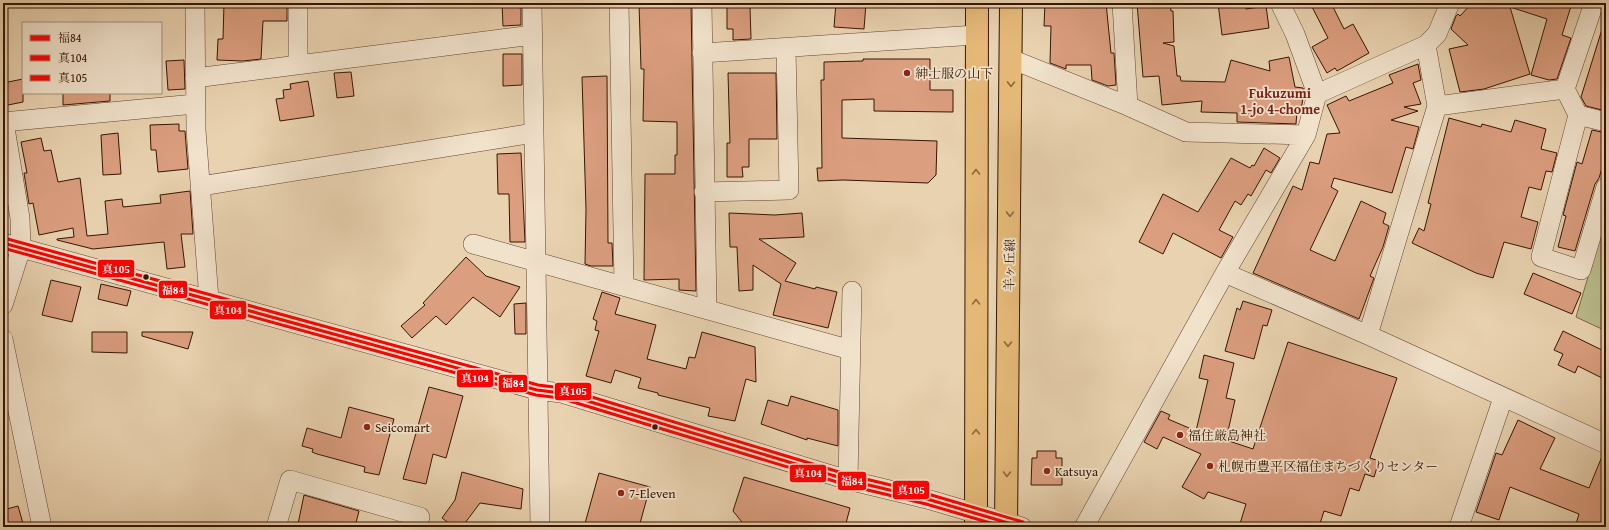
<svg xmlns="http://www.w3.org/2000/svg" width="1609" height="530" viewBox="0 0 1609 530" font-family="'Gentium Book Plus','Noto Serif JP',serif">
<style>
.green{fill:#babb89;stroke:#786846}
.building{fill:#db9e7f;stroke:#361502}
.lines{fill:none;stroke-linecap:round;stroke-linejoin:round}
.minor-casing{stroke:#63442e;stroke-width:20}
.major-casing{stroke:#361502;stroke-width:24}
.minor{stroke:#f1e2cc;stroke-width:19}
.major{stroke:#e4b978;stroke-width:22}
.bus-1-casing{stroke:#f1e2cc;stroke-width:6}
.bus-2-casing{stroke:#f1e2cc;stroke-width:6}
.bus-3-casing{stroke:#f1e2cc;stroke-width:6}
.bus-1{stroke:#f00;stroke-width:3}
.bus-2{stroke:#f00;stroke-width:3}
.bus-3{stroke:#f00;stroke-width:3}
.oneway{stroke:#8d673d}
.poi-dot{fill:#8f2418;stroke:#f1e2cc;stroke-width:1.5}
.bus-dot{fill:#361502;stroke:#f1e2cc;stroke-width:1.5}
.labels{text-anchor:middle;stroke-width:3.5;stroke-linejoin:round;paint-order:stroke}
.poi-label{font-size:13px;fill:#361502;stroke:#f1e2cc;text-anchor:start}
.street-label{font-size:13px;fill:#361502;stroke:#f1e2cc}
.neighbourhood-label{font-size:14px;font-weight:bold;fill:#7a1f14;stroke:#f1e2cc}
.line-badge{stroke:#f1e2cc;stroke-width:1.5}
.badge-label{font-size:11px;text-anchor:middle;font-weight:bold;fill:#fff}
</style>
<rect width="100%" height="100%" fill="#e9d2b0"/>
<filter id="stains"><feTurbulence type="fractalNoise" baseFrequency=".005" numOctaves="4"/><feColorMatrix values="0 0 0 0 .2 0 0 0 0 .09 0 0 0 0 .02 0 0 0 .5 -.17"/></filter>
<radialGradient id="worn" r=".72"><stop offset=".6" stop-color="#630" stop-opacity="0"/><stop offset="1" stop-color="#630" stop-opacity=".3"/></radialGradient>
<!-- green -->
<path class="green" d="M1606,217V331L1576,317Z"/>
<!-- building -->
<path class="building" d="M224,3H287V21H263L261,59L243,61L217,60L218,39H223Z
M502,3H518L519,8L521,7V25L503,26Z
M639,3H691L696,291L679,290V279L644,280L645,174H675V155H677V122L643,121L644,69H641Z
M836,3H866L864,29L834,27Z
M1045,3H1106L1111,53H1114L1116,85L1108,86L1092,80L1091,65H1066V69L1050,63L1051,26H1044Z
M1137,3H1170L1171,11H1173L1174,42L1163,43L1174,46L1177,76H1180L1181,81L1225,82L1231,60L1270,71L1269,61L1289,57L1295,87L1303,88L1304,91L1301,111H1297L1296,124L1237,122V113L1201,112L1202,101L1162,105L1159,76L1143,77Z
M1218,3H1246V9L1266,6L1269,28L1222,35Z
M1310,3H1331L1344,29L1353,24L1369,53L1337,71L1335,68L1327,73L1312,47L1328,38Z
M1472,3H1572L1562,35L1571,38L1557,79L1549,80L1531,75L1547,19L1510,7L1530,74L1484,89L1460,92L1449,49L1468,45L1451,29L1456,16L1458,14L1460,16Z
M727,7H750L751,39L733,40V29H727Z
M1603,26L1606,27V111L1586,106L1581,97Z
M503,54H522V85L503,86Z
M863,59H930V90H953V112L874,111V99L842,100V138L937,141L936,175L928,183L843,180L818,181L817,168H822L821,80H824V62L863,61Z
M184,60L185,89L168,90L166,61Z
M1418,64L1421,80L1413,83L1421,104L1404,107L1418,111L1391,120L1419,127L1413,149L1406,147L1392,193L1334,178L1331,187L1338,191L1310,250L1335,261L1361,201L1386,213L1383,223L1389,226L1383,247L1370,276L1374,278L1359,319L1253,273L1293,186L1302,190L1310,162L1319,164L1327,134L1340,133L1327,105L1346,96L1349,101L1393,83L1389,75Z
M351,72L354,96L337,98L334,73Z
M728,73H776L777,139H749V167H742L743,177H727V143H730Z
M607,76L608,243H612L613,266H591L585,264L586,209L582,77Z
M23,79V102L3,106V83Z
M308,81L314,116L280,121L276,99L284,98L283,90L291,89L290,84Z
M63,93H110V101L63,105Z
M1449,118L1481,127L1482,124L1511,132L1515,120L1546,129L1541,149L1557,153L1552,172L1546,171L1541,190L1529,187L1521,217L1538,222L1531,249L1504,242L1493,278L1476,273L1412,243L1419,228L1424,231L1431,204L1428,203Z
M179,124V131H185L188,169L158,172L156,150H151L150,125Z
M1592,130L1606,133V166L1603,165L1599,178L1595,184L1575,251L1558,247L1566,216L1563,215L1577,162L1582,164Z
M118,133L121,174L103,175L101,135Z
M41,138L44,151L51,150L58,182L80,178L87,236L108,234L105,201L122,199L123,207L161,203L160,195L190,191L193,234H181L185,267L167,269L164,242L93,249L57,240V239L74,237L73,228L39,235L33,203L29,204L24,173H27L21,142Z
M1264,148L1280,158L1271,173L1266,170L1251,196L1248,194L1241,205L1235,201L1219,230L1233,237L1221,258L1173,233L1163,254L1139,242L1163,194L1198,212L1231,158L1250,168L1252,165L1254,166Z
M521,153L525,242H510L509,194H498L497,154Z
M729,213L775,215L802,213L804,237L759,239L796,263L785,281L815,289L816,287L837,292L828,328L773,315L781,284L753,265V290L739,291L737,247H730Z
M466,257L486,276L520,287L500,317L473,297L446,325L436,316L412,338L401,326L425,305L423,303Z
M1533,273L1581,293L1572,314L1524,294Z
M51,280L81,287L72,322L42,315Z
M101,284L131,291L127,306L98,299Z
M602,292L620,298L615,314L656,325L647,359L686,369L689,357L695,358L702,332L755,347L756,382L746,379L735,421L708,416L710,408L658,395V393L638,388L641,378L615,370L611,383L586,376L599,331L595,330L597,321L593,319Z
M1243,301L1272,310L1267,326L1263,325L1254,359L1225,351L1237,308L1240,310Z
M526,303V334H515L514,304Z
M1563,331L1606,352V380L1578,366L1575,373L1558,365L1563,354L1554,350Z
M92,332H127V353L92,352Z
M142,332H193L188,349L142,336Z
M1288,342L1397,378L1370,458L1379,461L1374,477L1365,474L1359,491L1350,488L1341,516L1324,511L1319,527H1239L1246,504L1208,492L1204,499L1182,487L1201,454L1163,437L1157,449L1144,442L1161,411L1170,415L1168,419L1196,431L1208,380L1199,378L1204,355L1234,363L1226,398L1235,400L1226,440L1253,449Z
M429,387L463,396L446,458L433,454L426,484L403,479Z
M791,396L838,410V446L807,438V440L761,424L768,400L788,406Z
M349,407L394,419L379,475L364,472L365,467L317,454L312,452L313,449L302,446L307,428L341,438Z
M1518,420L1555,438L1540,469L1589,488L1603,454L1606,455L1604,527H1575L1579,514L1510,487L1499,520L1476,512L1496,453L1502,455Z
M1037,451H1056V458H1062V485H1031L1032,458H1037Z
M462,472L523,489L521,509L480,503L462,527H454L442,518L455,500Z
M599,473L650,487L639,527H584Z
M744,477L850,508L845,527H746L733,511Z
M304,495L359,511L355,527H313L298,524Z
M18,506L24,527H6L3,510Z"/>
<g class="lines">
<defs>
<path id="minor" d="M195,3L196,130L209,299
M298,3V64
M532,3L540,527
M619,3L624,286
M702,3L707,309
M1122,3L1128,106
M1280,3L1295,34L1317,94L1426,45L1437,106L1565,89L1594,3
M1426,45L1437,34L1450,3
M702,53L976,35
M1011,59L1128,106L1186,132L1306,135
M195,78L533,35
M1565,89L1578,115L1541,257L1581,270L1606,187
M1578,115L1606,122
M3,122L195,104
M201,186L534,133
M704,192L789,190L786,48
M3,243L537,390L561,393L848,480L927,499L1022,527
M473,244L851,350
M1225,273L1368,335L1606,444
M3,305L21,248L20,218L4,122
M1368,335L1437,106
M3,339L42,527
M848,480L852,291
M276,527L290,480L420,517L413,527
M1084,527L1225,273L1306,135L1317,94
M1459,527L1503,398"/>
<path id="major" d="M976,527L977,3
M1006,527L1011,3"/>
</defs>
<!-- minor casing -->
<use href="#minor" class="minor-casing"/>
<!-- major casing -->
<use href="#major" class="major-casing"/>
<!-- minor -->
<use href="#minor" class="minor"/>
<!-- major -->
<use href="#major" class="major"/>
<defs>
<path id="bus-1" d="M3,243L537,390L561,393L848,480L927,499L1022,527"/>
<path id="bus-2" d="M3,248L536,395L560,398L847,485L926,504L1004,527"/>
<path id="bus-3" d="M4,238L538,385L562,388L849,475L928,494L1023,522"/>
</defs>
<!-- bus-1 casing -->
<use href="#bus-1" class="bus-1-casing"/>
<!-- bus-2 casing -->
<use href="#bus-2" class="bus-2-casing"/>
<!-- bus-3 casing -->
<use href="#bus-3" class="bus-3-casing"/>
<!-- bus-1 -->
<use href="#bus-1" class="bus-1"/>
<!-- bus-2 -->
<use href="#bus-2" class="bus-2"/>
<!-- bus-3 -->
<use href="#bus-3" class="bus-3"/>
</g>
<!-- one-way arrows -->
<defs><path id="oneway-chevron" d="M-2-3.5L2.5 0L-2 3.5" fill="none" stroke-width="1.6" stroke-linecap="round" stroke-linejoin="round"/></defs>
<g class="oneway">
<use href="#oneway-chevron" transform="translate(1011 84) rotate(91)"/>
<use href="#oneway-chevron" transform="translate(976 172) rotate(-90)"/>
<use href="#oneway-chevron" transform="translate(1010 214) rotate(91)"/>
<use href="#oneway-chevron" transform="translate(976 302) rotate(-90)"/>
<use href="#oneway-chevron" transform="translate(1008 344) rotate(91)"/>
<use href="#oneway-chevron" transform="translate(976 432) rotate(-90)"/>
<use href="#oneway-chevron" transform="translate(1007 474) rotate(91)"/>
</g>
<!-- markers -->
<g class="poi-dot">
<circle cx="907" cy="73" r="4"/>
<circle cx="367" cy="427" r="4"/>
<circle cx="1180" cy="435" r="4"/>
<circle cx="1210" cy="466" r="4"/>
<circle cx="1047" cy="471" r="4"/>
<circle cx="621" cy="493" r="4"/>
</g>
<g class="bus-dot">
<circle cx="146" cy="277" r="3.5"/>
<circle cx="655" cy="427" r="3.5"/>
</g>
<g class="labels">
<!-- poi labels -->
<g class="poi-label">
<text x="915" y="78">紳士服の山下</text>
<text x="375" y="432">Seicomart</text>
<text x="1188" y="440">福住厳島神社</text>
<text x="1218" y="471">札幌市豊平区福住まちづくりセンター</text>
<text x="1055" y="476">Katsuya</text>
<text x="629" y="498">7-Eleven</text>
</g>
<!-- street labels -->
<g class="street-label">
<text transform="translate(1009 265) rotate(-89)" y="5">羊ヶ丘線</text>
</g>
<!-- neighbourhood labels -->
<g class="neighbourhood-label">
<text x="1280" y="98">Fukuzumi<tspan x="1280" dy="16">1-jo 4-chome</tspan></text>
</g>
</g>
<g class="line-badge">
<rect x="97" y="259" width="38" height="19" rx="4" fill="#f00"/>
<rect x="158" y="280" width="30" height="19" rx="4" fill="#f00"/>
<rect x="209" y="300" width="38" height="20" rx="4" fill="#f00"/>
<rect x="456" y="369" width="38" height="19" rx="4" fill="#f00"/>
<rect x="498" y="374" width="30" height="19" rx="4" fill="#f00"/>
<rect x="554" y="382" width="38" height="19" rx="4" fill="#f00"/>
<rect x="789" y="464" width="38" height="19" rx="4" fill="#f00"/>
<rect x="837" y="471" width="30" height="20" rx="4" fill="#f00"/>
<rect x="892" y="480" width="38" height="20" rx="4" fill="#f00"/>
</g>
<g class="badge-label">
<text x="116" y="273">真105</text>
<text x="173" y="294">福84</text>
<text x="228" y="314">真104</text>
<text x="475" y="382">真104</text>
<text x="513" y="387">福84</text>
<text x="573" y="395">真105</text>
<text x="808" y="477">真104</text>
<text x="852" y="485">福84</text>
<text x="911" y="494">真105</text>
</g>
<!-- margin -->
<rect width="1609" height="530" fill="none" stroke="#e9d2b0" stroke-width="16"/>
<rect x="4" y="4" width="1601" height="522" fill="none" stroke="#361502" stroke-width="2"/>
<rect x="8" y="8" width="1593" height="514" fill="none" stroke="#361502"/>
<!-- legend -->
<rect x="22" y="22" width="140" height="72" fill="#f1e2cc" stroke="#a6907b"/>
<rect x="30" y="35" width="20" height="6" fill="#ff0000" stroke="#a6907b"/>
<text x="58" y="42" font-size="12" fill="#361502">福84</text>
<rect x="30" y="55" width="20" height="6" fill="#ff0000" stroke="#a6907b"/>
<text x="58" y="62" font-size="12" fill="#361502">真104</text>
<rect x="30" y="75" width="20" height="6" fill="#ff0000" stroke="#a6907b"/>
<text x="58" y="82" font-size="12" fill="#361502">真105</text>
<rect width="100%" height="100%" filter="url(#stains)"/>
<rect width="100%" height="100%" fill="url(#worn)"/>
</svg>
